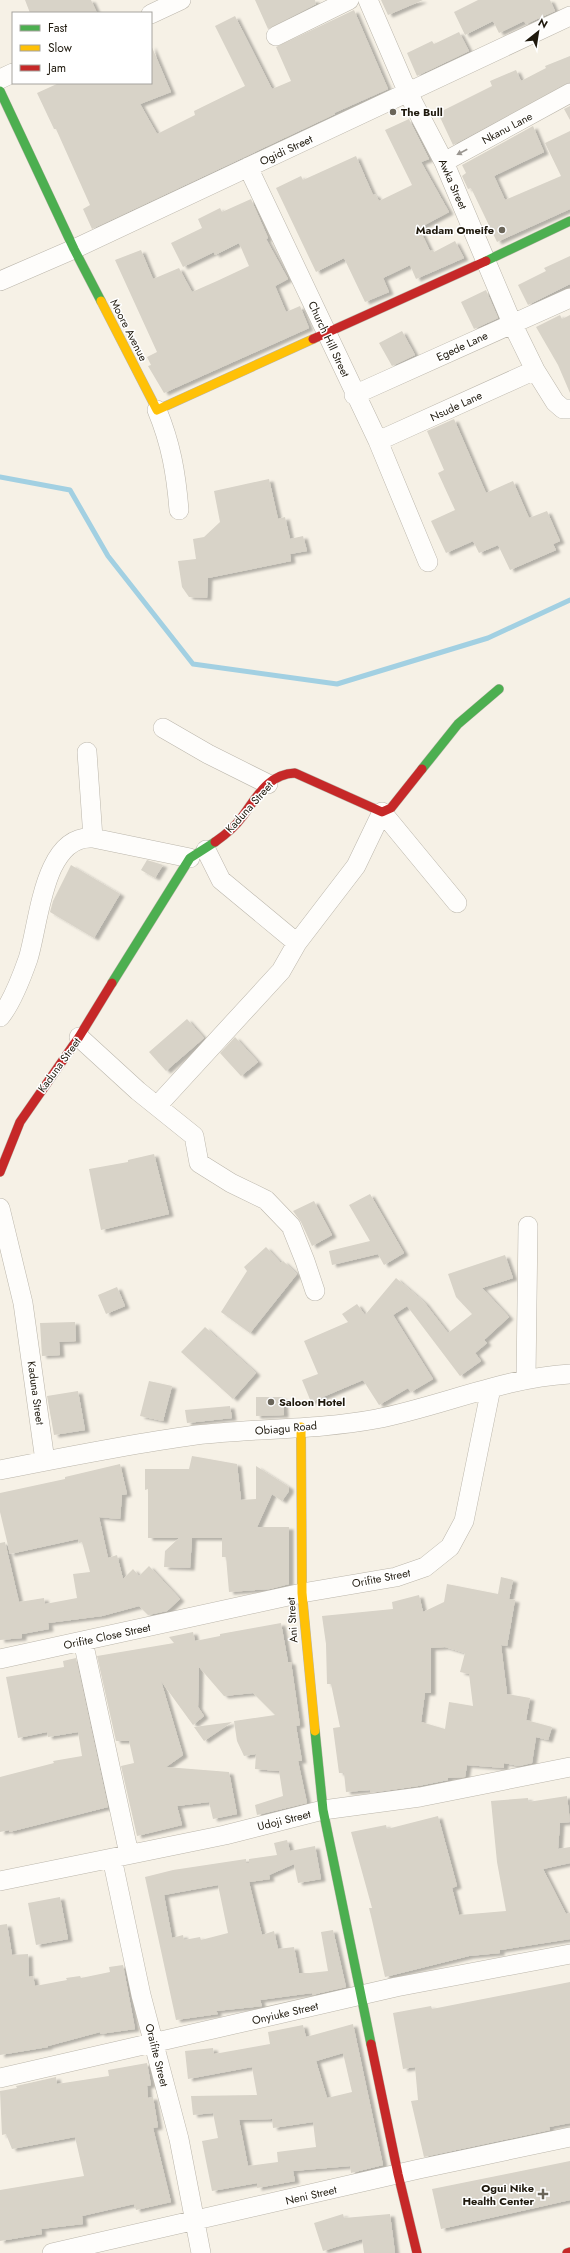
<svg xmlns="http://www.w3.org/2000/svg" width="570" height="2253" viewBox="0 0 570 2253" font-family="Jost,sans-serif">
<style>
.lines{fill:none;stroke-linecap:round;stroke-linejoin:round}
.stream{stroke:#a2d0e2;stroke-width:5}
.building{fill:#d8d3c8;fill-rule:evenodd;filter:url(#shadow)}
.street-casing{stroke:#bbb6ab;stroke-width:20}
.fast-casing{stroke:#bbb6ab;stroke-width:10}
.slow-casing{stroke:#bbb6ab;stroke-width:10}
.jam-casing{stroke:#bbb6ab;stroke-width:10}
.street{stroke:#fefdfb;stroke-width:19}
.fast{stroke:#4caf50;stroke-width:9}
.slow{stroke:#ffc107;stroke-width:9}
.jam{stroke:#c62828;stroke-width:9}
.oneway{fill:#9a9690}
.poi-dot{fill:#6a6559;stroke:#fff;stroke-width:1.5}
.labels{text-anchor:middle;stroke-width:3;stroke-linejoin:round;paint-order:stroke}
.poi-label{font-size:11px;font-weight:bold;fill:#1f190d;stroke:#fff;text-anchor:start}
.street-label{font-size:11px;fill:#1f190d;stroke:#fff}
</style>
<defs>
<filter id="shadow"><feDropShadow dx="4.5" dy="2.5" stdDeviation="1" flood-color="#0004"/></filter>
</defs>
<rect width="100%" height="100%" fill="#f6f1e6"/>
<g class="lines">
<!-- stream -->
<path class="stream" d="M0,477L70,490L108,556L193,664L337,684L488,638L570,600"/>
</g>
<!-- building -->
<path class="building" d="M25,0H91L97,13H30Z
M255,0H315L316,4L268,29Z
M381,0H423L388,15Z
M478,0H550L555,11L526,24L524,21L499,33L493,21L465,35L454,12Z
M354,10L388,89L334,113L335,114L92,229L83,209L90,205L56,129H54L37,93L59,83H151V45L171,92L140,104L157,134L195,115L194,111L245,86L215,26L235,16L272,89L291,81L276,47Z
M459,32L469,51L417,76L407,53L432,41L434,44Z
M570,56V82L453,145L438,113L492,86L490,81L516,70L521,81L546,68L545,66Z
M570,106V120L564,109Z
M409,119L429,159L421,162L449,212L419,228L430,251L433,250L434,252L455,241L464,258L416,279L410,265L383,278L389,292L365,302L344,258L316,272L276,188L301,176L303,180L356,156L373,195L375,194L379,201L412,185L385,130Z
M533,126L544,152L494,176L505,200L561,176L545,143L570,131V209L497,242L471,188L468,189L462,176L466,173L462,165Z
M251,199L268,238L266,239L288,279L275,286L286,312L300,306L309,328L164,393L148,366L151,365L147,357L157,352L115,260L141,250L153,279L179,268L192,292L217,281L249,266L239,243L215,255L214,252L183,267L171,243L202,228L198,219L220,208L222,212Z
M570,256V284L528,305L518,285L546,271L544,268Z
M486,290L498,318L474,329L461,302Z
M560,315L562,319L570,315V393L558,365L536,327Z
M402,331L415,355L392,366L379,343Z
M454,419L486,493L513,481L529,518L547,511L560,541L553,544L556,550L510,570L498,545L479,553L473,541L446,553L431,521L455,510L438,473L444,470L427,431Z
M269,479L278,519L285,517L290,539L303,536L307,551L290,554L291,561L208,578L207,598L189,597L182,587L178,561L196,559L193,539L204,537L220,522L214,491Z
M147,860L163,865L155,878L141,870Z
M71,865L120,894L94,938L50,912L53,901Z
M187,1019L204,1038L166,1071L149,1052Z
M235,1037L258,1062L241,1076L220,1053Z
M154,1154L169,1214L101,1230L89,1169L128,1162V1160Z
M370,1194L404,1253L384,1265L378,1254L332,1265L329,1251L370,1241L349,1205Z
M314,1201L332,1235L312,1246L301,1222L293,1211Z
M266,1247L281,1263L283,1261L297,1274L250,1333L221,1312L247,1271L244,1267Z
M505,1255L513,1278L482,1288L509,1317L484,1340L487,1343L475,1353L481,1361L460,1376L407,1306L393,1315L433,1379L411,1392L408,1388L379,1405L363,1380L311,1402L302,1380L318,1374L304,1341L348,1322L342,1314L357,1304L365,1315L396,1278L424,1302L448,1333L472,1314L456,1297L448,1274Z
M117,1287L125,1306L106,1314L98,1295Z
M75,1322L76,1341L59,1342L60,1355L42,1356L40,1323Z
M205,1327L256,1373L233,1399L181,1352Z
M149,1381L172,1386L163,1421L140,1416Z
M78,1391L85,1430L54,1435L47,1396Z
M256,1397H283L284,1415L256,1416Z
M230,1406L232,1418L187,1423L185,1410Z
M192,1456L237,1464L241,1500L256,1499V1466L289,1487V1491L282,1501L272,1494L257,1527H289V1584L270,1589L229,1592L226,1557H222V1538H192L190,1568L164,1567L165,1551L179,1538H148V1489L145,1490V1469H189Z
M120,1464L127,1494L122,1495L120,1519L99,1517L108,1558L117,1555L123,1579L133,1569L139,1576L149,1566L180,1599L167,1611L148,1615L139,1606L102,1616L48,1623L49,1629L22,1634V1638L0,1640V1543L5,1542L19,1602L44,1598L45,1604L77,1598L73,1574L90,1572L82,1542L79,1543L78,1539L10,1554L0,1512V1493L65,1479V1477Z
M501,1577L513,1580L509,1599L515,1600L507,1646L501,1645L507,1694L530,1698L526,1720L552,1727L548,1740L536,1737L532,1763L519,1766L504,1763V1768L467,1765L465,1777L448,1778V1780L418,1786L370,1793V1790L346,1792L344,1773H339L333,1728L340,1727L331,1684H327L326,1644L322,1616L393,1609L392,1602L419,1595L423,1612L444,1602L447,1584L498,1594ZM445,1647L465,1653L460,1672L469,1674L473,1706L449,1702L445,1729L421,1722L425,1693H431V1648Z
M281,1623L288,1662H291L300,1725L296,1726L302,1761H298L307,1803L257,1815L255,1805L283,1796L279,1771L255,1769L256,1754L244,1756L237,1741L234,1721L275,1715L253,1693L224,1696L199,1667L198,1707L204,1716L193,1725L161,1681L183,1755L166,1767L229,1772L237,1814L213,1819L209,1802L177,1806L182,1825L137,1836L121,1766L134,1763L129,1741H116L97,1656L174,1643L169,1637L193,1632L195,1641L220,1636V1634Z
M76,1658L108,1807L9,1832V1830L0,1832V1777L54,1763L53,1761L82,1756L78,1732L48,1737L47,1732L18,1738L6,1677L64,1667L63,1661Z
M232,1722L204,1741L194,1727Z
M567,1796L570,1822L560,1823L558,1849L570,1847V1863L543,1869L566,1914L570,1913V1939L500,1950V1953L469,1956L385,1977L372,1920L369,1908H372L351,1832L386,1825L387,1829L438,1816L457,1886L452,1888L459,1915L506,1911L497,1862L491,1801L528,1798V1802Z
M287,1840L290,1851L315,1846L321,1879L298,1883L294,1864L269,1875L270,1879L249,1882L262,1935L274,1931L278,1949L294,1947L299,1973H310L328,1971L321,1932L333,1930L346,1987L312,1995V1993L260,2000L262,2006L216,2011L218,2014L176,2020L145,1877L173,1870L246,1859V1863H249V1859L277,1855L274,1843ZM218,1885L228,1933L201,1940L200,1937L184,1940L183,1935L172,1938L164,1895Z
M60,1897L68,1939L36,1945L28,1903Z
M7,1924L12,1955L28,1954L29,1977L33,1976L35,1986L67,1980L66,1978L80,1976L81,1978L110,1972L109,1967L123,1965L135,2029L100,2034V2032L48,2046V2047L0,2055V1925Z
M570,1982V2123L549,2127L550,2130L424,2157L411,2101L418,2100L415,2067L403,2069L393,2013L431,2006L432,2009Z
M353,2024L383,2165L351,2173L350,2166L293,2171L295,2181L257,2188V2183L212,2191L202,2141L218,2138L213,2113L193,2115L191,2096L257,2095L252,2067L188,2079L185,2051L213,2048L214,2054L270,2044L268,2032L303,2025L306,2037ZM343,2053L352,2092L327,2098L316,2061ZM272,2119L273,2128L313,2122L316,2147L277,2152L278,2162L248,2166L239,2120Z
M147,2063L151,2085L147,2086L148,2098L153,2097L158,2127L153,2128L171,2202L136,2210L134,2204L82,2216L83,2224L41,2229L42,2234L0,2241V2190L84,2176L75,2137L12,2149L6,2134L2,2135L0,2091L17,2088L16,2086L56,2077L57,2084L109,2076L108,2070Z
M570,2161V2200L441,2229L432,2189Z
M343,2214L344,2218L390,2214L395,2253H364L362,2239L323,2251L314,2223Z"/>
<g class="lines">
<defs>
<path id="street" d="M368,0L408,93L444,162L512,323L535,370L555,402L563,409H570
M151,14L181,0
M276,36L349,0
M0,79L13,73
M444,162L570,93
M248,167L378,441L428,562
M0,281L74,249L570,16
M354,395L570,298
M157,410C171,444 176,473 179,510
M378,441L535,370
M163,728L208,754L268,784
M87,752L93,838
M206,850L221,880L297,943
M0,1017C11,1004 22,976 28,959C39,925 43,834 93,838L190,858
M79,1037L138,1091L194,1136L199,1163L231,1183L266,1200L291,1226L305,1261L315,1291
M157,1106L281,971L297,943L356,866L382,812L457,903
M0,1208L23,1303L45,1461
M526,1378L528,1226
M0,1470C65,1457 130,1444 196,1435C256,1428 317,1430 376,1419C442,1406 502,1378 570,1374
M83,1641L129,1854
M0,1659L302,1593L396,1577L425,1567L450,1547L464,1521L491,1388
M112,1858L141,1995L179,2139L201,2253
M0,1881L225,1835L323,1810L420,1797L570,1767
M0,2078L396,1987L570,1954
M52,2253L419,2169L570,2137"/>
<path id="fast" d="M0,91L74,249L101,301
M486,261L570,221
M422,769L458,724L499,689
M112,983L190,858L215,842
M315,1731L323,1810L371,2044"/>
<path id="slow" d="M101,301L157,410L313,339
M301,1427L302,1593L315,1731"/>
<path id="jam" d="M313,339L486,261
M215,842C225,835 235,827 242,817C257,797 268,774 295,773L382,812L391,808L422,769
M0,1172L20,1122L79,1037L112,983
M371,2044L398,2174L417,2253
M567,2253L570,2252"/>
</defs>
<!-- street casing -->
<use href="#street" class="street-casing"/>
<!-- fast casing -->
<use href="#fast" class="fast-casing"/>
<!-- slow casing -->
<use href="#slow" class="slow-casing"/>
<!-- jam casing -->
<use href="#jam" class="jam-casing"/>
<!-- street -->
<use href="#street" class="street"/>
<!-- fast -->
<use href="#fast" class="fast"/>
<!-- slow -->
<use href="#slow" class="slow"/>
<!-- jam -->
<use href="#jam" class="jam"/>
</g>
<!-- one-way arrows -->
<defs><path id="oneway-solid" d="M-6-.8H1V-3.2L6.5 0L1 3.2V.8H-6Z"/></defs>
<use class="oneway" href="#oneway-solid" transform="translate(462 152) rotate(152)"/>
<!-- markers -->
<g class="poi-dot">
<circle cx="393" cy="112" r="4"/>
<circle cx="502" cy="230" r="4"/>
<circle cx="271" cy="1402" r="4"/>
<path d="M541 2188h4v4h4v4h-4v4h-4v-4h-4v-4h4z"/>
</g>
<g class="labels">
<!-- poi labels -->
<g class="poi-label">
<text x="401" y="116">The Bull</text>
<text x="494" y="234" text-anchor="end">Madam Omeife</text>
<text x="279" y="1406">Saloon Hotel</text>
<text x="534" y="2192" text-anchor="end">Ogui Nike<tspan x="534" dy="13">Health Center</tspan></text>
</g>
<!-- street labels -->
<g class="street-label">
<text transform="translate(507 128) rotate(-28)" y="4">Nkanu Lane</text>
<text transform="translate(286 150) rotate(-25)" y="4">Ogidi Street</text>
<text transform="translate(453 184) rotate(66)" y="4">Awka Street</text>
<text transform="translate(129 330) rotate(63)" y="4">Moore Avenue</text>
<text transform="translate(329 339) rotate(65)" y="4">Church Hill Street</text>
<text transform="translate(462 346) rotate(-25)" y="4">Egede Lane</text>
<text transform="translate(456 406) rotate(-25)" y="4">Nsude Lane</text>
<text transform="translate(249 807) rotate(-48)" y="4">Kaduna Street</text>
<text transform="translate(59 1065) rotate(-54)" y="4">Kaduna Street</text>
<text transform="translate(36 1393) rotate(82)" y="4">Kaduna Street</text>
<text transform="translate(286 1428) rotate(-5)" y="4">Obiagu Road</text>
<text transform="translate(381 1578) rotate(-11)" y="4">Orifite Street</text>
<text transform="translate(292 1620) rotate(-94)" y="4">Ani Street</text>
<text transform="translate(107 1636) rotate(-12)" y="4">Orifite Close Street</text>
<text transform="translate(284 1820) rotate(-14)" y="4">Udoji Street</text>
<text transform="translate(285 2013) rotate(-13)" y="4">Onyiuke Street</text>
<text transform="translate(157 2055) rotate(76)" y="4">Oraifite Street</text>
<text transform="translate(311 2195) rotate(-13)" y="4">Neni Street</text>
</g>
</g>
<!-- legend -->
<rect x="12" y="12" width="140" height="72" fill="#ffffff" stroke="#a5a39e"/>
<rect x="20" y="25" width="20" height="6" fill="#4caf50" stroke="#a5a39e"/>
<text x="48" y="32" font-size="12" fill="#1f190d">Fast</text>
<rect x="20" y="45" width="20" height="6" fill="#ffc107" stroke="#a5a39e"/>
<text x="48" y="52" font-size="12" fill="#1f190d">Slow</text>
<rect x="20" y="65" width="20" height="6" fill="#c62828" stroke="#a5a39e"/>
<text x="48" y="72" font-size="12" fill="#1f190d">Jam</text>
<!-- north arrow -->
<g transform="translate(538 32) rotate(30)" stroke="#ffffff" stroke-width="3" paint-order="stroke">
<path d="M0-3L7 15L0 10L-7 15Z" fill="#1f190d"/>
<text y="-6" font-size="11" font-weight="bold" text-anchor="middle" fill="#1f190d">N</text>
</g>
</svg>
